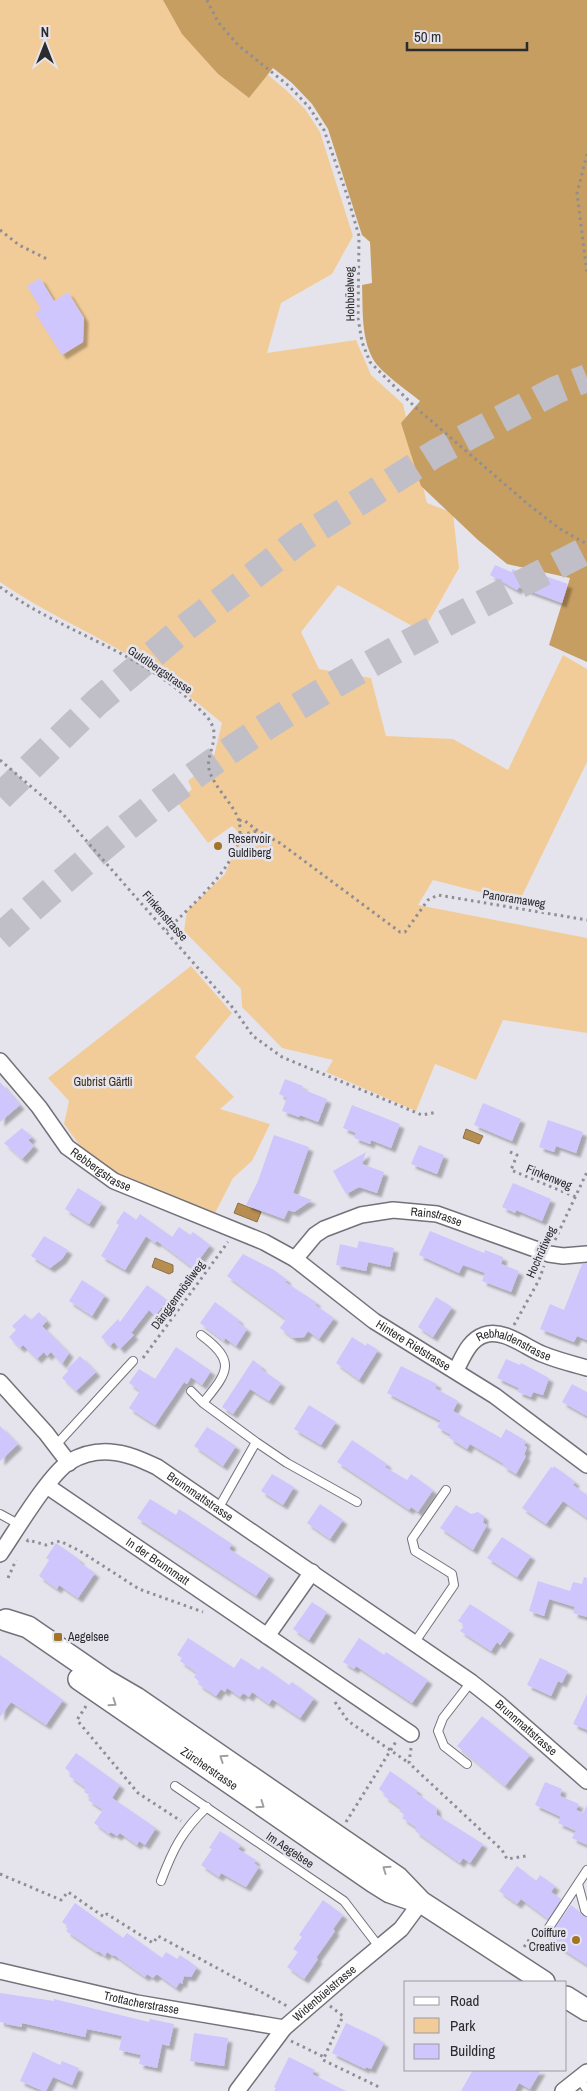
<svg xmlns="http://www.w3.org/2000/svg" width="587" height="2091" viewBox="0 0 587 2091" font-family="'Archivo Narrow',sans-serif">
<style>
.green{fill:#f2cc98}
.forest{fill:#c79e61}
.water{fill:#b78e52;stroke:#8d7047}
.building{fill:#cec6fc;filter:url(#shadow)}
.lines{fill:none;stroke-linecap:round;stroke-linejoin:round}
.highway-tunnel{stroke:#c0bfc7;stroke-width:28;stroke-dasharray:28 14;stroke-linecap:butt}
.lane-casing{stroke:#73727a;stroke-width:10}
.street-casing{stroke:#73727a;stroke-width:18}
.secondary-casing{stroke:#73727a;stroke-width:24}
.path{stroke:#8f8e94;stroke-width:3;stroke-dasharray:2.5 4;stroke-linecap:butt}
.lane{stroke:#fff;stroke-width:8}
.street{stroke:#fff;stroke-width:15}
.secondary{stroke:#fff;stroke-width:21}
.oneway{stroke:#a0a0a1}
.poi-dot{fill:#a27427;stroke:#e5e4ed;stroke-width:2}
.labels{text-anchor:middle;stroke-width:5;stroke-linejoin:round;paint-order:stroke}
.street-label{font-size:12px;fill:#2b2b2e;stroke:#e5e4ed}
.poi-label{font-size:12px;fill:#2b2b2e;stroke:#e5e4ed;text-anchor:start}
.park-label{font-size:12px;fill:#3b2a0e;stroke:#e5e4ed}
</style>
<defs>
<filter id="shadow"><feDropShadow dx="4.5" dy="4.5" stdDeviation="1" flood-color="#0004"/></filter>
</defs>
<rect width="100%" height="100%" fill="#e5e4ed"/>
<!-- green -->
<path class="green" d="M0,0H164L183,34L218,74L249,98L267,74L286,90L305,109L320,132L353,236L332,274L281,303L267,353L356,340L371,375L403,404L427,503L453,513L459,568L423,632L338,585L301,632L319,669L371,678L386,736L453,739L508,770L563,655L587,669V762L519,902L433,880L418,905L587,938V1033L503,1020L476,1080L435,1064L416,1111L326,1072L333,1060L282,1048L242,1007L241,989L184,931L187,911L225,874L241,835L232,826L208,843L177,802L192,789L188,781L213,760L222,723C191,697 159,672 123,652C82,628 39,609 0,582Z
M191,966L232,1013L195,1057L234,1097L220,1109L270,1124L252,1161L233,1178L213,1217L117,1178L87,1155L64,1124L69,1101L48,1078Z"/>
<!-- forest -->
<path class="forest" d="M163,0H587V662L549,645L570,578L507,564L478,540L421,486L401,423L420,401C408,391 380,372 373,359C361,337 363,310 362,285L372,283L370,242L362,235L328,129L312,104L292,83L273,68L249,98L218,74L182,34Z"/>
<!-- water -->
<path class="water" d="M466,1129L483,1136L479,1144L463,1138Z
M238,1203L261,1212L257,1222L234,1213Z
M155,1258L173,1265V1272L169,1274L152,1267Z"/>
<!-- building -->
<path class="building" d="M40,278L54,301L68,292L84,318L83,342L62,355L35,313L41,309L27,286Z
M495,565L511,572L513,569L536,583L540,574L568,584L562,603L519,587L517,590L490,575Z
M285,1079L303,1086L302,1089L327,1099L318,1122L300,1115L299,1117L282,1111L287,1098L279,1094Z
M0,1082L20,1105L0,1122Z
M483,1103L521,1119L512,1141L474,1125Z
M352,1105L400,1124L391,1148L371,1140L370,1144L354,1138L356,1133L343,1128Z
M548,1120L583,1132L576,1153L556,1146L554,1152L539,1147Z
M22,1128L32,1137L28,1140L34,1146L22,1159L4,1143Z
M274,1135L309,1147L293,1193L312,1200L294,1212L288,1210L284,1219L246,1205L258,1181Z
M419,1145L444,1155L437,1174L411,1164Z
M366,1152L362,1164L384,1172L377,1193L359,1187L346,1194L333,1171Z
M513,1183L551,1199L542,1221L516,1210L515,1213L502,1207Z
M78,1188L102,1203L89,1224L65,1209Z
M124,1211L136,1220L140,1214L172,1237L179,1227L190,1235L193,1232L210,1245L193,1268L157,1241L155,1243L146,1236L125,1270L101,1256L119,1225L116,1223Z
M430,1231L484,1253L485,1250L503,1257L501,1264L519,1271L511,1292L482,1281L485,1273L463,1265L459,1273L419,1255Z
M44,1236L68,1250L62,1259L50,1268L31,1256Z
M359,1241L394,1248L390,1267L368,1262L366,1271L336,1265L340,1244L357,1248Z
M243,1254L274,1270L287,1280L285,1282L316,1302L315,1305L334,1318L319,1339L308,1331L304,1337L293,1338L280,1328L286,1319L227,1276Z
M587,1263V1340L577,1336L574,1342L540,1329L550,1304L564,1310L582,1264Z
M82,1280L105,1295L92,1316L69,1301Z
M147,1285L167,1300L155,1316L149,1310L131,1333L134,1335L120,1349L114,1342L110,1346L101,1337L118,1319L120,1322Z
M436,1297L452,1307L433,1337L418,1327Z
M215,1302L239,1320L238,1322L247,1329L236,1346L225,1338L224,1341L200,1323Z
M39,1312L47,1321L42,1326L69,1353L62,1364L51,1352L47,1356L44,1352L37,1359L23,1345L20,1348L9,1337L16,1330L12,1326L25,1314L31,1320Z
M352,1337L366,1346L367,1343L378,1350L359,1380L336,1363Z
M176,1347L211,1371L202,1385L191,1377L187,1384L184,1382L155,1425L129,1408L140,1391L129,1383L139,1369L155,1379Z
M80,1356L96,1372L76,1391L62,1378L68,1371L67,1369Z
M506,1359L520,1365L521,1363L549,1378L543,1395L533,1392L531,1397L518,1392L519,1388L497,1378Z
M253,1360L262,1367L261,1369L281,1383L269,1401L250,1389L233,1414L222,1407Z
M401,1366L437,1384L435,1388L458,1401L453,1411L501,1438L506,1429L526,1441L524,1446L527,1447L524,1455L526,1456L516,1474L503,1466L504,1464L470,1444L467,1449L449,1438L451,1435L437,1427L441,1421L387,1393Z
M572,1384L587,1392V1416L562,1402Z
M309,1405L336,1422L321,1445L294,1429Z
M0,1426L18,1444L0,1461Z
M207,1427L236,1446L223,1466L194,1446Z
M352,1440L387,1464L385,1467L407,1480L411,1474L433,1490L418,1512L411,1507L409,1510L337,1462Z
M554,1466L573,1480L575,1482L573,1485L587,1495V1518L563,1501L546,1524L522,1508L551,1467L553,1468Z
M272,1474L294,1487L283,1505L261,1491Z
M150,1499L176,1515L179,1509L232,1544L229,1549L270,1575L256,1596L137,1518Z
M320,1504L343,1520L330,1539L307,1523Z
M456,1505L471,1514L478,1512L484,1516L483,1523L487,1525L473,1550L440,1528Z
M502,1537L531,1556L517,1577L487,1558Z
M56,1543L80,1560L79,1562L95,1573L78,1598L59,1585L57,1589L39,1576L49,1560L46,1558Z
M584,1577L587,1578V1617L573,1613L575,1607L549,1599L544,1616L529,1611L538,1581L570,1591L573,1582L582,1584Z
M312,1602L327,1612L309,1640L293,1629Z
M470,1604L510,1630L500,1645L497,1642L491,1651L460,1631L465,1625L458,1621Z
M188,1638L234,1668L241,1658L259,1670L262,1666L289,1685L292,1682L314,1698L300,1718L272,1699L269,1704L252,1692L249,1697L243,1693L240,1697L227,1688L225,1692L221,1689L216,1696L198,1684L200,1682L194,1677L197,1673L180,1661L182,1658L177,1655Z
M359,1638L384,1655L386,1652L428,1680L412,1703L356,1666L354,1669L343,1662Z
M0,1655L63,1700L46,1725L11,1702L0,1717Z
M540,1658L568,1671L562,1683L558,1681L551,1696L527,1685Z
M587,1694V1730L573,1724Z
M482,1716L530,1755L505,1786L457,1746Z
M76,1753L120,1785L112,1798L156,1828L145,1845L139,1841L137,1845L120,1833L117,1836L111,1832L109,1834L94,1823L103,1810L88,1800L91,1796L84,1792L86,1788L69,1776L71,1773L65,1768Z
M390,1771L418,1791L416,1793L436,1807L437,1815L483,1844L470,1863L463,1858L460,1863L415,1831L417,1828L402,1818L405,1815L399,1811L401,1808L384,1796L385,1794L379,1789Z
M545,1782L562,1789L560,1796L579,1804L576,1810L583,1813L587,1805V1845L572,1838L576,1831L558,1823L561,1817L535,1805Z
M220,1831L241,1845L238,1849L256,1860L254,1863L259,1867L246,1887L221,1873L219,1877L201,1865L212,1849L209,1848Z
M517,1866L536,1881L540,1875L555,1886L551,1892L561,1899L548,1919L521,1899L517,1904L499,1891Z
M323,1900L343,1915L333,1929L335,1931L316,1958L318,1959L304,1979L287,1967L298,1952L293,1949L302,1937L299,1935Z
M75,1903L123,1938L127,1933L162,1958L166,1952L177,1959L180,1955L197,1967L191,1977L184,1976L182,1984L180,1982L176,1988L158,1975H156L153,1978L147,1974L145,1977L114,1955L113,1956L107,1952L105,1956L98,1951L97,1952L66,1931L69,1927L62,1922Z
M571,1905L587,1918V1965L547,1939Z
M0,1993L54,2001V1999L149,2022L150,2019L174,2024L169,2046L162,2044L157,2068L139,2064L141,2055L119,2050L122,2036L87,2029L85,2037L22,2023V2027L6,2024V2023L0,2022Z
M346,2023L380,2039L379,2040L384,2043L371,2069L366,2067L365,2069L332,2053Z
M194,2033L228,2038L224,2066L190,2061Z
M33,2052L60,2065L62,2061L79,2068L72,2085L53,2077L46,2091H43L20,2081Z
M289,2057L315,2070L312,2074L346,2091H274L276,2088L274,2087Z
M473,2070H541L530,2089L519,2083L515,2091H461Z"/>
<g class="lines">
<!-- highway-tunnel -->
<path class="highway-tunnel" d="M0,797L97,702L182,630L301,539L436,453L556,390L587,378
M0,937C70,874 141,812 219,758C334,678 462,614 587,550"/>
<defs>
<path id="lane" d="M201,1335C238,1362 227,1373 203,1403
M191,1391L203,1403L256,1442L218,1509
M256,1442L287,1463L357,1502
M56,1445L133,1361
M0,1514L20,1525
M415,1642L454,1585L452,1574L415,1551L412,1539L446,1490
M467,1764L444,1746L438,1731L443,1718L471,1682
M175,1786L344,1901L380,1948
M161,1881C173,1849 182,1831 207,1807
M578,1884L585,1910L587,1912
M548,1929L587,1870
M579,2078L587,2090"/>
<g id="street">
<path id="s1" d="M0,1061L39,1107L67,1147L114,1181L264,1242L295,1259L374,1321L495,1396L587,1465"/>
<path id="s2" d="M295,1259L315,1235L324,1229L361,1215L393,1210L437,1214L549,1254L563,1256L587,1254"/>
<path id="s3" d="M456,1370C463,1357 469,1340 484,1335C503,1328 525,1347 542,1354C557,1360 572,1364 587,1368"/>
<path d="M0,1382L46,1433L69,1463"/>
<path id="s4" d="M47,1486L411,1734"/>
<path id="s5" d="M0,1554C15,1532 49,1475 69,1462C81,1455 96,1451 110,1452C127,1453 142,1460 157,1467L471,1682L499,1704L587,1781"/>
<path d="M267,1636L312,1572"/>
<path id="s6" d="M0,1971L137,2003L284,2028"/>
<path id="s7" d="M237,2091L284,2028L342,1978L401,1929L421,1902"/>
<path d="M563,2091L587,2072"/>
</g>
<g id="secondary">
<path d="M6,1620L28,1627L105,1680L136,1698L398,1878L421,1902L544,1982"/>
<path id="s8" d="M79,1679L374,1882L390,1892L419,1902"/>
<path d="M566,1997L587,2010"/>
</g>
</defs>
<!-- lane casing -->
<use href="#lane" class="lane-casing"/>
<!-- street casing -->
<use href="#street" class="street-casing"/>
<!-- secondary casing -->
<use href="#secondary" class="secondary-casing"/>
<!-- path -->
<path class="path" d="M207,0L218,22L238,45L289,86L309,107L324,130L347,195L359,236L358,318L362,342L370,362L415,407L529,505L560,529L587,544
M587,154L577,193L587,273
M0,230L19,245L49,260
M0,587C10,594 21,602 32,608C86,639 149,660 195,705C201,711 209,717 212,725C219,740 206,755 209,769C213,786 231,801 238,818C252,856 190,906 166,931
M0,760L62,813L233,1008L253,1036L282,1057L422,1115L437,1112
M239,820L245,821L258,831L280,843L400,932H405L428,900L438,895L587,920
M241,835L257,831
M510,1152L517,1155L511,1170L576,1197
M555,1240L587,1172
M514,1325L539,1280L544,1266
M143,1358L228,1242
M27,1542L28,1540L46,1545L60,1541L80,1551L139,1589L203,1612
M8,1578L16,1560
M335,1702L348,1721L409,1763
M86,1706L77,1720L138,1793L181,1821
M411,1748L409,1763L502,1850L507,1859L526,1856
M346,1822L397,1740
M0,1874L61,1900L68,1892L104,1917L107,1914L153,1943L158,1936L287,2006
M524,1947L536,1930
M330,2006L343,2016L323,2060L379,2087
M291,2041L324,2057"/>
<!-- lane -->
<use href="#lane" class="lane"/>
<!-- street -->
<use href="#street" class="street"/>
<!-- secondary -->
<use href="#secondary" class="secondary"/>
</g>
<!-- one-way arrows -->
<defs><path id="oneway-chevron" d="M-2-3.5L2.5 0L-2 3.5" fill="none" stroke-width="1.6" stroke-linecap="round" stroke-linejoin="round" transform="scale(1.25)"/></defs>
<g class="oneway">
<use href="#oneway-chevron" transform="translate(113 1703) rotate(35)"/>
<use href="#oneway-chevron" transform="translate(223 1758) rotate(-146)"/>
<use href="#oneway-chevron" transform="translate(261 1805) rotate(35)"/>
<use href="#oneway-chevron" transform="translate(386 1869) rotate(-145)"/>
</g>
<!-- markers -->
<g class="poi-dot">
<circle cx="218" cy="846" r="5"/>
<rect x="53" y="1632" width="10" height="10" rx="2.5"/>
<circle cx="576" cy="1940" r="5"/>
</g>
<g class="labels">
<!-- street labels -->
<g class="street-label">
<text transform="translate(350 294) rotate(-91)" y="4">Hohbüelweg</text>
<text transform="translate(160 670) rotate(34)" y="4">Guldibergstrasse</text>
<text transform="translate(514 899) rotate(9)" y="4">Panoramaweg</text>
<text transform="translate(165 916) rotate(49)" y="4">Finkenstrasse</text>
<text dy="4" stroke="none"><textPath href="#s1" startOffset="150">Rebbergstrasse</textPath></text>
<text transform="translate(549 1177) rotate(22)" y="4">Finkenweg</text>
<text dy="4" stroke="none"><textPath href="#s2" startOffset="158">Rainstrasse</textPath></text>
<text transform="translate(541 1252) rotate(-66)" y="4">Hochrütiweg</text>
<text transform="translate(178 1295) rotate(-54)" y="4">Dänggenmösliweg</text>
<text dy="4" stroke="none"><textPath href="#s1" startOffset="511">Hintere Rietstrasse</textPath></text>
<text dy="4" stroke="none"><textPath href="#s3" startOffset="78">Rebhaldenstrasse</textPath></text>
<text dy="4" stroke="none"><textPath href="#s5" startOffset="260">Brunnmattstrasse</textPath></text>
<text dy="4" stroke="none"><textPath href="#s4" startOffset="134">In der Brunnmatt</textPath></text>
<text dy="4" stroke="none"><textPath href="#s5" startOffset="660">Brunnmattstrasse</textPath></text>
<text dy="4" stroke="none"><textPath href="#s8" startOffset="158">Zürcherstrasse</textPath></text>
<text transform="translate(290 1850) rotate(34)" y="4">Im Aegelsee</text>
<text dy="4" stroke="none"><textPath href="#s7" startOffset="132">Widenbüelstrasse</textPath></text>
<text dy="4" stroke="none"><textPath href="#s6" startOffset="145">Trottacherstrasse</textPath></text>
</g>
<!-- poi labels -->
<g class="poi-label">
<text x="228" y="843">Reservoir<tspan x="228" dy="14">Guldiberg</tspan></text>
<text x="68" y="1641">Aegelsee</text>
<text x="566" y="1937" text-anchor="end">Coiffure<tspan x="566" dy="14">Creative</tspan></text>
</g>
<!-- park labels -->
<g class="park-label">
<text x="103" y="1086">Gubrist Gärtli</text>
</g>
</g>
<!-- legend -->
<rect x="404" y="1981" width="162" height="90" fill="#e5e4ed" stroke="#9b9aa1"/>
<rect x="414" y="1997" width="25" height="8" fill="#ffffff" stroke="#9b9aa1"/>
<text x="450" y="2006" font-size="15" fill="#2b2b2e">Road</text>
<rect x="414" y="2018" width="25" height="15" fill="#f2cc98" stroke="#9b9aa1"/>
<text x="450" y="2031" font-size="15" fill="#2b2b2e">Park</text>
<rect x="414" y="2044" width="25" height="15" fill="#cec6fc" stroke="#9b9aa1"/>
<text x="450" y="2056" font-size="15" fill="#2b2b2e">Building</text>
<!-- north arrow -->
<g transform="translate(45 45)" stroke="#e5e4ed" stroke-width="4" paint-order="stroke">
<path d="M0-4L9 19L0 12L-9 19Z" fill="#2b2b2e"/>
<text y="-8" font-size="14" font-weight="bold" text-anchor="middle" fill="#2b2b2e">N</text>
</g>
<!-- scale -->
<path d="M407 42v8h120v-8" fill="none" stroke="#2b2b2e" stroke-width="2.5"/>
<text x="414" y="42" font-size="15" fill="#2b2b2e" stroke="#e5e4ed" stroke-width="4" paint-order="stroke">50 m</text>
</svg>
